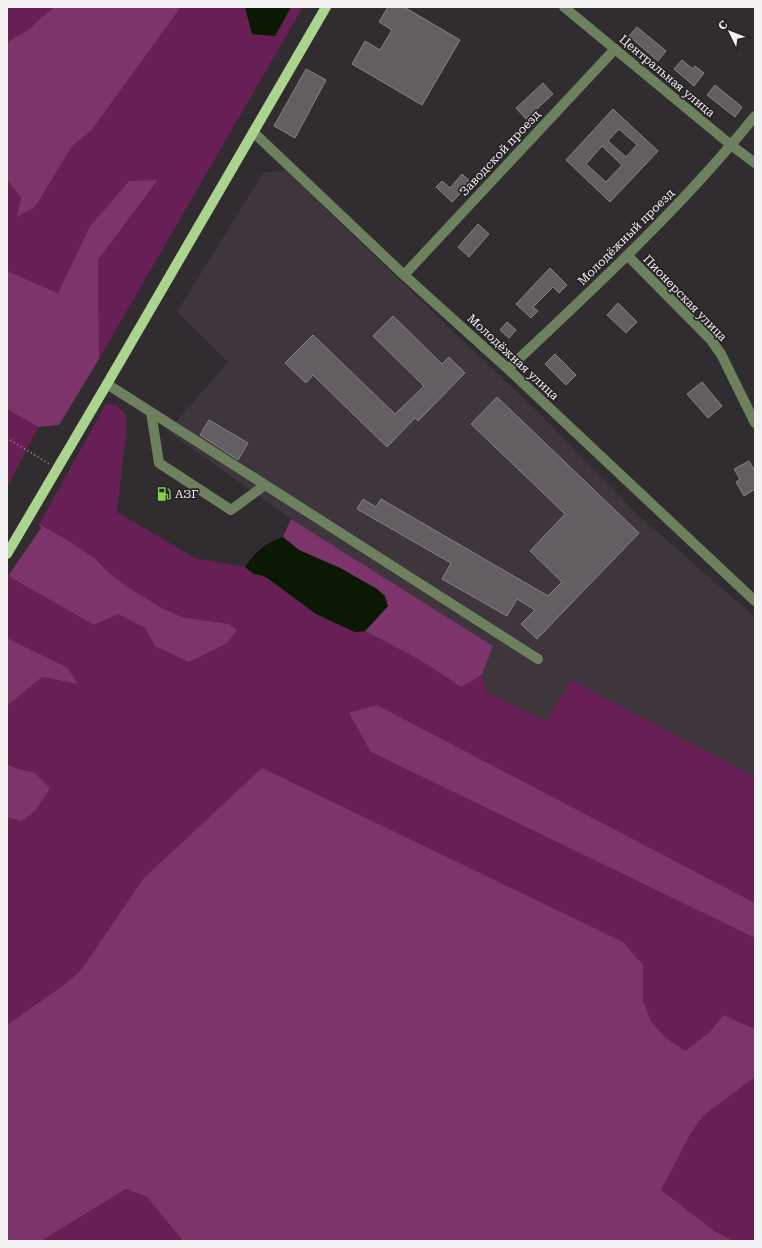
<svg xmlns="http://www.w3.org/2000/svg" width="762" height="1248" viewBox="0 0 762 1248" font-family="'Roboto Serif',serif">
<style>
.built{fill:#3f353c}
.green{fill:#671f56}
.forest{fill:#7d346a}
.water{fill:#0b1902}
.building{fill:#635e62;stroke:#888286;fill-rule:evenodd}
.lines{fill:none;stroke-linecap:round;stroke-linejoin:round}
.path{stroke:#959294;stroke-width:2;stroke-dasharray:1 3;stroke-linecap:butt}
.minor{stroke:#6d815f;stroke-width:10}
.major{stroke:#abd48e;stroke-width:10}
.labels{text-anchor:middle;stroke-width:3.5;stroke-linejoin:round;paint-order:stroke}
.street-label{font-size:12px;fill:#f4f1f3;stroke:#262225}
.poi-label{font-size:12px;fill:#f4f1f3;stroke:#262225;text-anchor:start}
</style>
<rect width="100%" height="100%" fill="#302c2f"/>
<!-- built -->
<path class="built" d="M285,170L543,417L637,514L755,617V774L753,776L571,680L546,721L486,692L482,675L493,646L291,519L168,431L228,362L177,312L263,173Z"/>
<!-- green -->
<path class="green" d="M7,7H55L43,16L28,30L7,42Z
M181,7H245L252,34L275,36L291,7H303L99,359L98,260L158,181H129L90,226L58,293L7,271V180L21,197L17,217L35,207L73,145L91,131Z
M106,404L117,405L126,415V435L117,512L195,558L245,567L254,574L264,576L316,614L355,632L365,631L420,660L461,687L482,675L486,692L546,721L571,680L753,776L755,774V903L377,705L371,752L755,938V1029L723,1015L710,1032L685,1051L665,1037L651,1021L643,1000V965L143,879L81,970L65,984L7,1025V817L20,821L35,773L15,768L7,764V706L42,677L78,684L68,668L7,638V578L8,576L94,625L118,614L145,628L155,646L229,624L182,617L162,608L126,586L64,538L39,524Z
M7,409L38,427L7,488Z
M755,1077V1241H733L713,1230L660,1190L691,1133L703,1116Z
M126,1189L147,1197L183,1241H41Z"/>
<!-- forest -->
<path class="forest" d="M55,7H181L91,131L73,145L35,207L17,217L21,197L7,180V42L28,30L43,16Z
M158,180L98,260L99,359L59,425L38,427L7,409V271L58,293L90,226L129,181Z
M291,519L493,646L482,675L461,687L420,660L365,631L388,606L377,589L340,568L299,550L283,537Z
M39,524L64,538L94,558L109,573L126,586L162,608L182,617L229,624L237,630L227,643L189,662L155,646L145,628L118,614L94,625L8,576L41,528Z
M7,638L68,668L78,684L42,677L7,706Z
M377,705L755,903V938L371,752L349,713Z
M7,764L15,768L35,773L50,788C41,802 36,814 20,821L7,817Z
M262,768L623,942L643,965V1000L651,1021L665,1037L685,1051L710,1032L723,1015L755,1029V1077L703,1116L691,1133L661,1190L713,1230L733,1241H183L147,1197L126,1189L41,1241H7V1025L65,984L81,970L143,879Z"/>
<!-- water -->
<path class="water" d="M245,7H291L275,36L252,34Z
M283,537L299,550L340,568L377,589L385,596L388,606L365,631L355,632L316,614L273,582L264,576L254,574L245,567C256,551 265,543 283,537Z"/>
<!-- building -->
<path class="building" d="M388,7H404L460,40L422,105L352,64L365,41L380,50L392,30L379,22Z
M637,27L666,51L658,61L629,36Z
M682,60L693,69L695,66L704,73L694,86L674,69Z
M306,69L326,80L295,138L274,126Z
M543,83L553,94L526,119L516,108Z
M715,85L742,107L735,117L707,95Z
M613,109L658,151L610,202L566,160ZM619,129L637,145L626,157L608,141ZM602,146L622,165L606,182L586,164Z
M462,174L471,182L452,202L436,187L442,181L450,188Z
M478,224L489,234L469,257L458,247Z
M550,268L567,285L559,293L553,287L533,307L538,311L531,318L516,304Z
M618,303L637,322L626,333L607,315Z
M393,316L442,364L449,357L465,373L418,421L415,418L387,447L313,375L306,383L285,363L313,335L395,414L424,386L373,336Z
M507,322L516,330L509,338L500,330Z
M555,354L576,375L566,385L545,364Z
M702,382L722,406L708,418L687,394Z
M497,397L639,533L537,639L521,624L535,610L517,599L507,616L442,579L451,563L357,509L363,499L376,507L381,499L548,596L562,582L530,551L565,514L471,424Z
M209,420L248,443L238,460L200,435Z
M749,461L755,471V489L744,496L736,482L740,479L734,469Z"/>
<g class="lines">
<!-- path -->
<path class="path" d="M7,438L49,464"/>
<!-- minor -->
<path class="minor" d="M564,7L731,145L755,163
M253,132L404,275L508,369L755,601
M628,256L711,340L721,354L755,423
M404,275L615,49
M508,369C594,288 681,208 755,116
M107,384L538,659
M151,412L159,463L231,510L265,485"/>
<!-- major -->
<path class="major" d="M7,554L107,384L326,7"/>
</g>
<!-- icons -->
<defs>
<symbol id="fuel-bare" viewBox="-9 -9 18 18"><path d="M-5.5-6h7V0h2V4h1.3V-2.5L3-4.5l.8-.8L6-3V5H2.5V1h-1V6h-7ZM-4.2-4.7v3.2H.2V-4.7Z" fill="#88cf49" stroke="#262225" stroke-width="2.5" paint-order="stroke"/></symbol>
</defs>
<g fill-rule="evenodd">
<use href="#fuel-bare" x="154" y="484" width="20" height="20"/>
</g>
<g class="labels">
<!-- street labels -->
<g class="street-label">
<text transform="translate(667 76) rotate(40)" y="4">Центральная улица</text>
<text transform="translate(500 153) rotate(-47)" y="4">Заводской проезд</text>
<text transform="translate(626 237) rotate(-45)" y="4">Молодёжный проезд</text>
<text transform="translate(685 298) rotate(46)" y="4">Пионерская улица</text>
<text transform="translate(513 357) rotate(43)" y="4">Молодёжная улица</text>
</g>
<!-- poi labels -->
<g class="poi-label">
<text x="175" y="498">АЗГ</text>
</g>
</g>
<!-- border -->
<rect width="762" height="1248" fill="none" stroke="#f4f1f3" stroke-width="16"/>
<!-- north arrow -->
<g transform="translate(730 32) rotate(313)" stroke="#262225" stroke-width="3" paint-order="stroke">
<path d="M0-3L7 15L0 10L-7 15Z" fill="#f4f1f3"/>
<text y="-6" font-size="11" font-weight="bold" text-anchor="middle" fill="#f4f1f3">С</text>
</g>
</svg>
